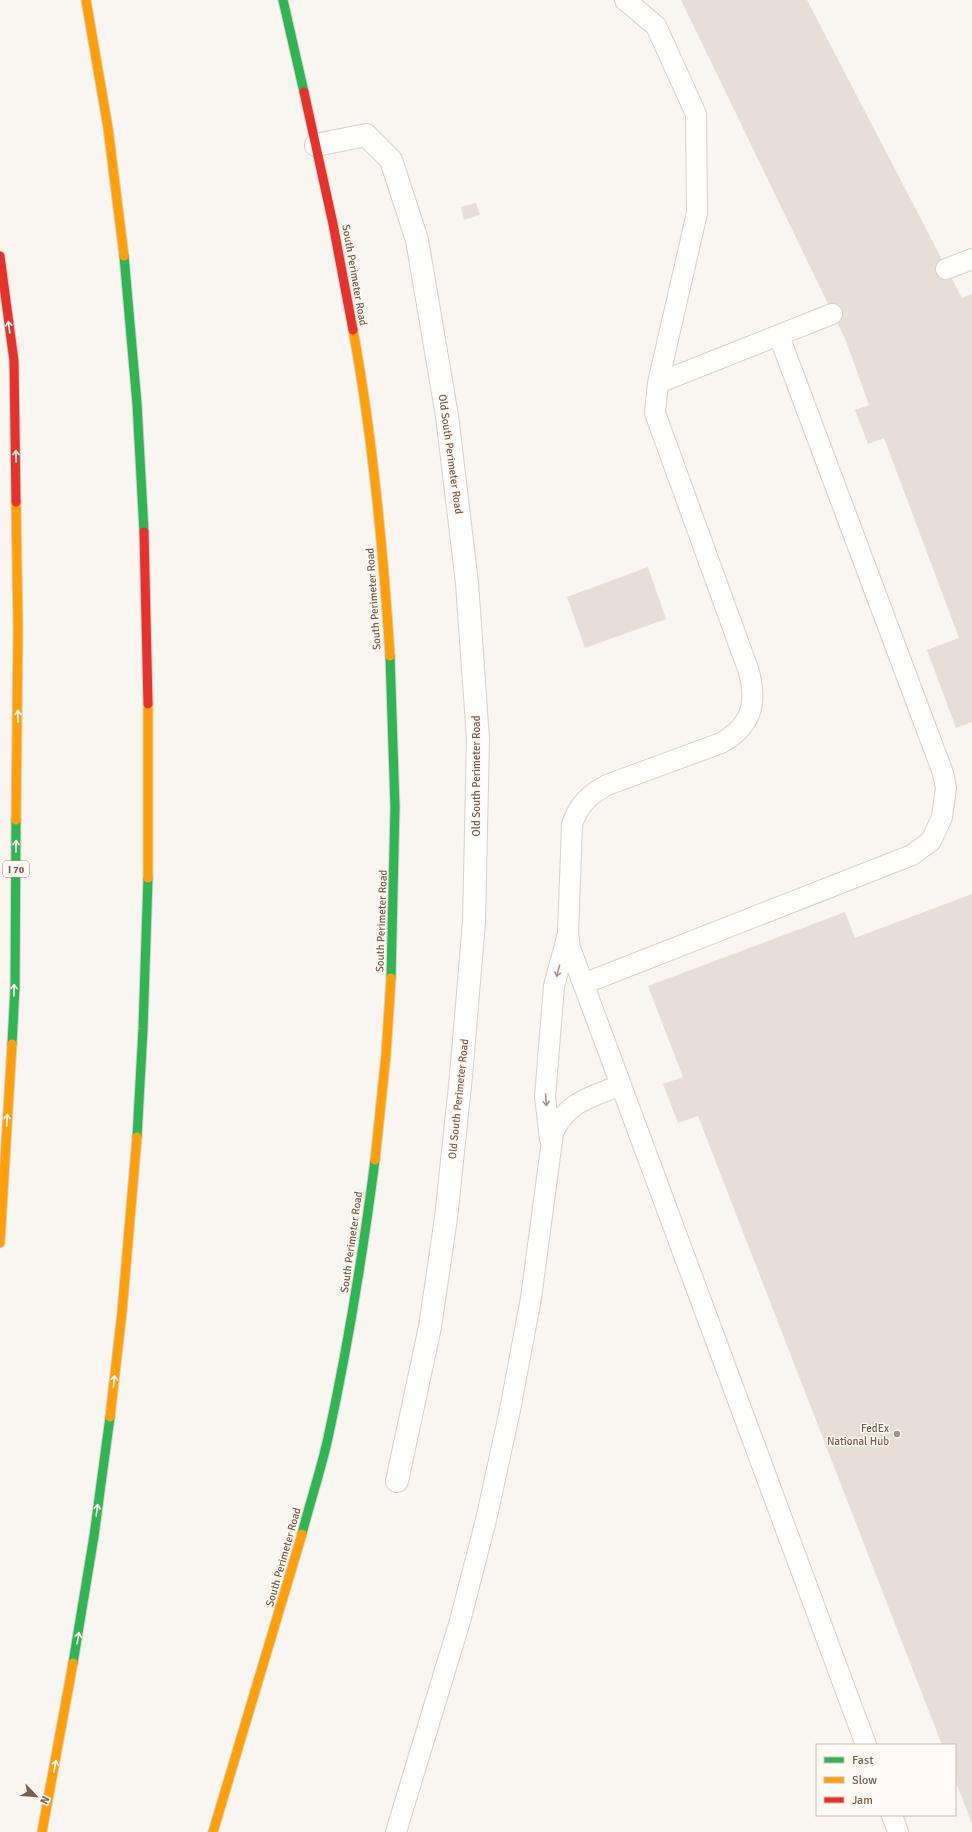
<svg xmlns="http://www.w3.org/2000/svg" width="972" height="1832" viewBox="0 0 972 1832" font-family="Signika,sans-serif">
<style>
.building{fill:#e6ded7}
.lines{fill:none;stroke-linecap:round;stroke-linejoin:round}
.lane-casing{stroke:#d7d1cb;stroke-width:22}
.street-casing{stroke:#d7d1cb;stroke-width:24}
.fast-casing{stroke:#d9d2cb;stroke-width:11}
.slow-casing{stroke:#d9d2cb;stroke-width:11}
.jam-casing{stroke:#d9d2cb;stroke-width:11}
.lane{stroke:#fefefd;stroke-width:20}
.street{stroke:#fefefd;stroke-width:22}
.fast{stroke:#30b455;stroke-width:9}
.slow{stroke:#ff9f0a;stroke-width:9}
.jam{stroke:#e5322d;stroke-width:9}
.oneway{stroke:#fffaf3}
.oneway2{stroke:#a8958b}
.poi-dot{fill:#a69286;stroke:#fffaf3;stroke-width:1.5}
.labels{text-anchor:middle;stroke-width:3;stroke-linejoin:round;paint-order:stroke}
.shield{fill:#fffaf3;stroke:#a28b7f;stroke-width:1}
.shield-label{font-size:10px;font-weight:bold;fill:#7a5c4d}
.street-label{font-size:11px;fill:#7a5c4d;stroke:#fffaf3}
.poi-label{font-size:11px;fill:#7a5c4d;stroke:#fffaf3;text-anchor:end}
</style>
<rect width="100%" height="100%" fill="#f9f5f0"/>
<!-- building -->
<path class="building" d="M681,0H807L962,298L972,294V722L956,728L927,650L959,638L884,438L868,444L855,410L869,405L846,341Z
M476,203L480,215L464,220L461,207Z
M648,567L666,619L585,648L567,597Z
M972,894V1823L955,1780V1745H942L698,1116L678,1123L663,1084L683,1077L648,986L845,912L855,938Z"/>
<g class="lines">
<defs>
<path id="lane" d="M625,0L656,26L696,114L697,213L658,383
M946,269L972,259
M832,314L658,383L655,413L748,669C758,702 752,726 721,743L607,785C589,795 578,805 572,825L568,933L570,948L866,1745
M583,984L912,855L931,841L942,817L946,788L943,773L779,336
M550,1139L545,1097L554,986L567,937
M892,1815L898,1832
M396,1832L460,1621L486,1520L510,1410L531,1298L553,1133C566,1102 591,1097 621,1085"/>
<path id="street" d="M316,145L366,135L391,160L417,240L447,416L467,583L478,739L474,922L461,1076L446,1218L430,1327L397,1481"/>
<path id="fast" d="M283,0L304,92
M124,256L137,404L144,532
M390,656L395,807L391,978
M12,1044L15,987L16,820
M137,1137L143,1029L148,878
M302,1534C310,1502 321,1470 328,1438C348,1346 363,1253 375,1160
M73,1663L94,1536L110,1417"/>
<path id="slow" d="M86,0L108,128L124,256
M353,330C373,438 383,547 390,656
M16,502L18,628L16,820
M148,878V704
M375,1160L386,1055L391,978
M0,1243L12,1044
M110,1417L122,1312L137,1137
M42,1832L73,1663
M213,1832L302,1534"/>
<path id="jam" d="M304,92L333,224L353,330
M0,256L14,361L16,502
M144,532L148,704"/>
</defs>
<!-- lane casing -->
<use href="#lane" class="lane-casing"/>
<!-- street casing -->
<use href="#street" class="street-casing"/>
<!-- fast casing -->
<use href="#fast" class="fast-casing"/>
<!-- slow casing -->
<use href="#slow" class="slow-casing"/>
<!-- jam casing -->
<use href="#jam" class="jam-casing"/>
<!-- lane -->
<use href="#lane" class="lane"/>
<!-- street -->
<use href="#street" class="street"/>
<!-- fast -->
<use href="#fast" class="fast"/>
<!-- slow -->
<use href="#slow" class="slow"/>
<!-- jam -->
<use href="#jam" class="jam"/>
</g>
<!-- one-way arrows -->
<defs><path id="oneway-shaft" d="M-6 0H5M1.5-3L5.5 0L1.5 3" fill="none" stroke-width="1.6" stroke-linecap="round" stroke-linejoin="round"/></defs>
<g class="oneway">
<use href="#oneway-shaft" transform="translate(9 327) rotate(-98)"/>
<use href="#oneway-shaft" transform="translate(16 456) rotate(-91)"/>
<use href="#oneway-shaft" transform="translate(18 716) rotate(-90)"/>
<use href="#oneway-shaft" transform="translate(16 846) rotate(-89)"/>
<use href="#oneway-shaft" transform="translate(14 990) rotate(-88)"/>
<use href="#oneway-shaft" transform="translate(7 1120) rotate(-87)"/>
<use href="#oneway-shaft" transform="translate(114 1381) rotate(-84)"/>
<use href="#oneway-shaft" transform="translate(97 1510) rotate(-82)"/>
<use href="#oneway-shaft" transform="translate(78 1638) rotate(-80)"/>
<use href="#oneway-shaft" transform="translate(55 1766) rotate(-79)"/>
</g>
<g class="oneway2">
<use href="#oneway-shaft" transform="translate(558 971) rotate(105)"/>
<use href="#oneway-shaft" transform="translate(546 1100) rotate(86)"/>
</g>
<!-- markers -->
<circle class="poi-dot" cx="897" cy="1434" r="4"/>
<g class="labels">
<!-- shield labels -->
<rect class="shield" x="3" y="861" width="26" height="16" rx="3"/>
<g class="shield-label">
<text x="16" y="873">I 70</text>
</g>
<!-- street labels -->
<g class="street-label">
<text transform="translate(355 275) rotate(80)" y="4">South Perimeter Road</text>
<text transform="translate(451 454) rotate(82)" y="4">Old South Perimeter Road</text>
<text transform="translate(373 599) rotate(-94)" y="4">South Perimeter Road</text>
<text transform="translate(476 776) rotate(-90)" y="4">Old South Perimeter Road</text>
<text transform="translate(381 921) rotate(-88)" y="4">South Perimeter Road</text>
<text transform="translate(458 1099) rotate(-84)" y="4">Old South Perimeter Road</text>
<text transform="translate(351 1242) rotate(-82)" y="4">South Perimeter Road</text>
<text transform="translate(283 1557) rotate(-74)" y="4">South Perimeter Road</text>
</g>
<!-- poi labels -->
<g class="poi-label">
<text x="889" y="1432">FedEx<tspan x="889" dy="13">National Hub</tspan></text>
</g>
</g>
<!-- legend -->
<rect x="816" y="1744" width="140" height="72" fill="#fffaf3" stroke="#cabbb1"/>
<rect x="824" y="1757" width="20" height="6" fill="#30b455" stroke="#cabbb1"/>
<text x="852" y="1764" font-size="12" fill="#7a5c4d">Fast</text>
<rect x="824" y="1777" width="20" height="6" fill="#ff9f0a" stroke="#cabbb1"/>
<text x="852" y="1784" font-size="12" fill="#7a5c4d">Slow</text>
<rect x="824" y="1797" width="20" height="6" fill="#e5322d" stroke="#cabbb1"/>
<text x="852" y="1804" font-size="12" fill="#7a5c4d">Jam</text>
<!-- north arrow -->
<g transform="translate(36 1796) rotate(115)" stroke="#fffaf3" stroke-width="3" paint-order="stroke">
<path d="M0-3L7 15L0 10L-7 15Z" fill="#7a5c4d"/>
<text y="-6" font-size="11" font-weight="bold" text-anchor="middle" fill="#7a5c4d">N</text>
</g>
</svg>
